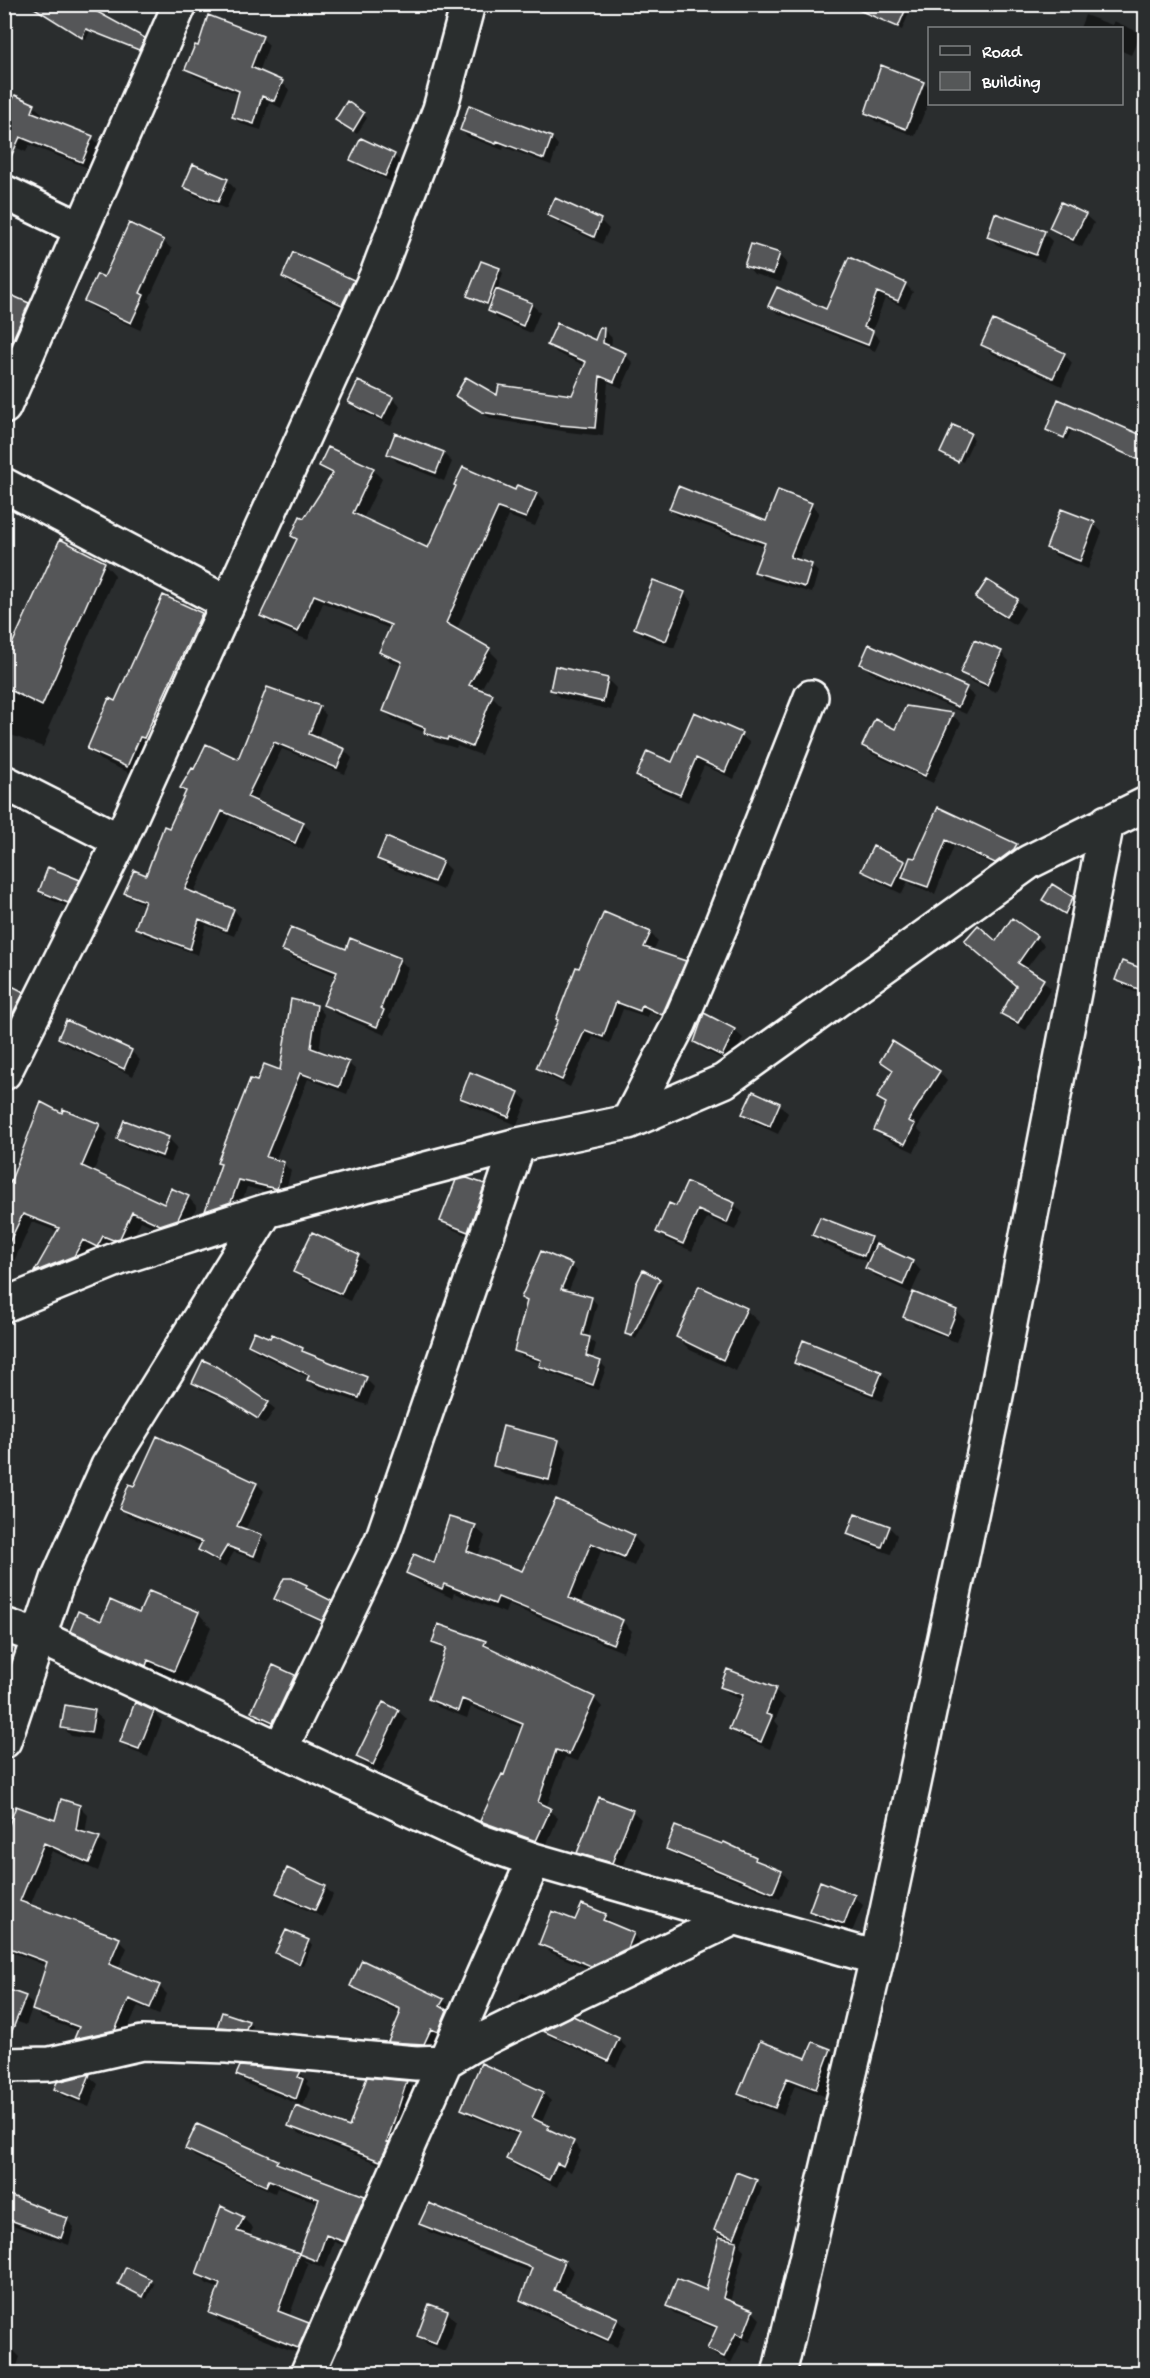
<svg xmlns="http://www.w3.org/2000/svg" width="1150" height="2378" viewBox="0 0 1150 2378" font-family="'Gochi Hand',sans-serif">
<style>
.shadow{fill:#0007;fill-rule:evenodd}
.building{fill:#555758;stroke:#fff;stroke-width:1.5}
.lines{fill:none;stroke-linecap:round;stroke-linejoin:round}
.minor-casing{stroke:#fff;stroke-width:38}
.minor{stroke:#2a2d2e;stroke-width:33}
</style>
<rect width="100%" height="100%" fill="#2a2d2e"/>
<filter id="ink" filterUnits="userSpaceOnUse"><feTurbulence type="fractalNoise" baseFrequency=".0167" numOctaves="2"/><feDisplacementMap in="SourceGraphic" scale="12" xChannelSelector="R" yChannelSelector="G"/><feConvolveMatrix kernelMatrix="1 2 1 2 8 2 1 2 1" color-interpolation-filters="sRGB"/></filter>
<g filter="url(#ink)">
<!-- shadow -->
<path class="shadow" d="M64,4H89L88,7L144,39L148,43L143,53L90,31L86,40L52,18Z
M885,4H908L911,8L902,30L879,18Z
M1085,15L1112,25L1114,21L1136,31L1140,35L1131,55L1122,51V28H1080Z
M262,38L269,45L259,72L282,82L289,90L281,108L269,102L261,130L241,124L233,117L240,95L194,76L187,69Z
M923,83L930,89V98L915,136L875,121L867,112Z
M15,97L34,106L43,114L41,118L92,137L100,146L91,169L29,145L26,152L6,143Z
M470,107L552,138L558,145L551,165L504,147L503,150L468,137L461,130Z
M363,114L367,118L357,134L341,123Z
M394,155L403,164L394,183L361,168L352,159Z
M227,180L235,189L226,209L193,195L185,187Z
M556,200L601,221L609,229L602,244L557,223L548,215Z
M1085,215L1094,223L1082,247L1059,236L1051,228Z
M1044,233L1052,241L1044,262L997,245L988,236Z
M163,241L172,249L148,301L151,305L140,330L94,309L86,301L105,279ZM161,242H165L138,301L135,299Z
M779,254L787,263L781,282L754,274L746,265Z
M850,259L905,284L913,292L905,308L885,298L872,332L880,340L875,351L777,313L770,306L827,311Z
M499,270L503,273L497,291L531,304L540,312L531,333L498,319L489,311L491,307L469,295Z
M284,277L353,282L361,290L351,313L292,285Z
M4,294L28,304L38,314L4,367Z
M604,330L612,338L611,348L625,355L633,363L622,388L608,382L603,436L568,432L492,419L465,403L457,395L498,398L573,396L586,366L557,353L549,345L596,342Z
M983,344L1064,354L1072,363L1062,386L991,353Z
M392,398L400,406L391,426L358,411L350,402Z
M1059,401L1128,432L1118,452L1071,431L1067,440L1051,433L1047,430Z
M970,435L974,439L963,462L941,453Z
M389,453H443L452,462L444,481L397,462Z
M321,466L373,470L382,479L363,519L428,550L515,492L536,494L545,503L535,526L508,516L456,631L489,650L498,659L480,691L492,696L501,705L481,755L457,746L456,748L435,742L426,733L394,720L384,711L402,666L390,661L381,652L391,629L323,603L308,640L271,625L262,616L298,541L293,536L332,476Z
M1146,466V489L1141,484V477Z
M811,505L819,512L798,561L811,565L818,572L812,593L763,579L756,571L765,547L678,516L671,509L766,523Z
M1094,524L1102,532L1088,569L1056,556L1047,548Z
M104,563L115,575L48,729L50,731L43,747L11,735L4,750V667Z
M684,593L692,602L674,648L644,637L635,628Z
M977,598L1017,600L1025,608L1015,625L986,607Z
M201,614L213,626L139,777L100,760L89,749L116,703Z
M1001,653L1009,661L996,692L970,681L962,672Z
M862,663L966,689L975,697L966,714L870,672Z
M607,679L616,688L611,710L560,698L552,690Z
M319,707L326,715L317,739L344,750L352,758L345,774L282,749L255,802L303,824L311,831L303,850L230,817L193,894L234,910L241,918L234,936L206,925L198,955L144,935L137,927L145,905L134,900L126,893L147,877L187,792L182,788L239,761Z
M907,707L952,715L961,723L933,783L872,754L863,746L896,731Z
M695,714L741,735L750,743L734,779L704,766L688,802L646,784L638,776L672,764Z
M939,809L1016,845L1024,852L1004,870L954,846L935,894L912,885L908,881L902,894L872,879L863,871L904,862L908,866L915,860Z
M379,859L442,862L450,870L443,890L388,867Z
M79,881L87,890L77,911L49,899L40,891Z
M1073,898L1076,902L1069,916L1048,903Z
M650,933L658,941L653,951L685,962L692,969L670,1021L649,1012L647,1017L623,1009L610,1043L593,1037L570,1087L545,1075L538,1068L579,970Z
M1036,937L1044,945L1026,969L1051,988L1026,1030L1011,1022L1003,1014L1017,986L996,944Z
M283,949L346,951L399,959L408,968L389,1017L392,1020L385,1035L334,1013L325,1004L337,976L292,958Z
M1146,972V996L1125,988L1117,980Z
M23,993L31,1001L15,1034L4,1029Z
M317,1006L324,1014L319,1052L348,1063L356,1070L347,1094L308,1079L275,1161L283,1163L291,1171L284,1196L247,1187L239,1210L214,1218L206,1210L222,1165L219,1162L258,1083L281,1073ZM238,1199L239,1202L216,1209V1206Z
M734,1030L743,1038L731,1064L704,1050L696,1042Z
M59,1038L131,1051L140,1060L133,1076L68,1046Z
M881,1061L939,1072L947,1081L917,1128L923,1134L914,1152L884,1138L876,1130L887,1106L879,1098L894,1072Z
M518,1093L527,1101L517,1125L470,1106L462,1098Z
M779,1104L788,1113L778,1134L752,1122L744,1113Z
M63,1115L99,1125L108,1134L93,1173L165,1206L188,1197L197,1207L187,1228L170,1234L141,1221L129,1247L107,1255L93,1248L83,1265L45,1281L36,1272L59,1232L32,1222L9,1272L4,1270V1182L11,1185Z
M168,1138L177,1147L171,1163L127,1147L119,1139Z
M484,1186L492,1194L477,1239L451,1229L442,1220Z
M734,1204L743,1213L735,1230L707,1218L692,1251L666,1240L658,1231L677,1208Z
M312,1234L358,1255L367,1264L350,1301L304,1280L295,1272Z
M814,1235L871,1238L880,1247L913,1262L921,1271L911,1293L875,1276L867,1268L869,1262L823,1244Z
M571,1265L577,1271L568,1292L591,1298L597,1304L588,1338L596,1344L592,1359L600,1362L606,1368L598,1390L547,1372L541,1366L542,1363L522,1357L516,1351L528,1303L523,1298Z
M644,1272L663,1284L636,1339L627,1333Z
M914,1294L956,1311L965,1320L956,1342L914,1325L905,1317Z
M746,1310L759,1322L736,1371L690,1350L677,1337Z
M249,1345L302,1350L307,1355L366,1379L374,1387L367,1405L316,1388L308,1380L309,1378L257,1353Z
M795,1362L881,1373L890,1381L882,1401L804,1371Z
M194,1383L268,1403L275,1409L265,1424L234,1404L200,1389Z
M158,1438L257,1484L264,1491L245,1530L261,1536L268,1543L262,1562L234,1552L225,1567L207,1557L200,1549L202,1546L128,1516L121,1509L135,1488Z
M558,1442L567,1450L558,1488L503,1474L494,1465Z
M557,1501L633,1536L643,1546L634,1566L601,1551L580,1604L622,1621L632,1631L623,1652L508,1605L505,1613L454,1593L452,1598L418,1582L408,1572L435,1565L475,1527L485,1536L478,1556L523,1573Z
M889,1527L897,1535L891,1554L857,1542L849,1533Z
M306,1586L334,1606L326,1624L280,1603L276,1599Z
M150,1593L199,1614L211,1627L187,1683L161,1672L159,1678L84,1643L72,1630L140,1615Z
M434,1642H485L493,1650L594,1698L602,1707L578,1761L565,1757L546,1808L558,1818L545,1848L490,1829L482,1821L505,1777L523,1728L471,1707L467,1718L438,1707L429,1699L446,1652Z
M274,1667L295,1677L303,1685L281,1730L261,1720L253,1712Z
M728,1671L775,1690L784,1698L775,1721L779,1726L770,1749L740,1737L731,1729L743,1700L730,1695L722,1686Z
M136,1705L154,1713L162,1721L148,1757L130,1750L121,1741Z
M398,1711L407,1719L381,1773L366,1765L358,1757Z
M94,1712L103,1720L99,1740L71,1736L63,1727Z
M79,1806L88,1815L85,1834L99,1838L107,1846L98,1871L52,1851L30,1906L119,1940L127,1948L118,1969L159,1986L167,1994L159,2015L138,2006L123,2038L84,2047L76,2039L79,2031L42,2018L32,2008L26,2025L4,2017L25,1997L35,2007L47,1966L4,1949V1833L8,1834L55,1822Z
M632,1811L641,1819L621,1870L587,1861L579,1852Z
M668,1848L755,1858L761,1864L782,1872L788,1879L780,1899L674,1855Z
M325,1887L333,1895L323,1917L286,1901L278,1892Z
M854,1897L863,1905L852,1932L819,1919L810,1910Z
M605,1916L614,1924L613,1926L633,1934L641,1942L636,1957L600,1974L549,1952L541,1943L576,1922Z
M308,1942L312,1945L303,1966L277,1953Z
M352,1985L443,2000L452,2008L432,2052L398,2050L390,2041L401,2013L361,1994Z
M522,1993L530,1996L533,1999L521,2005L518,2002Z
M248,2022L252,2026L250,2032L222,2030L219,2026Z
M545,2031L618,2039L626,2047L616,2067L552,2038Z
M831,2050L839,2058L824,2096L795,2085L783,2115L748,2102L740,2094Z
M300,2073L308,2081L306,2084L310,2088L303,2106L245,2083L238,2075Z
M89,2076L98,2084L89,2107L64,2097L56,2089L58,2083Z
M368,2079L407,2082L414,2090L389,2168L298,2133L290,2125L349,2129Z
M543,2093L551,2101L541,2124L574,2143L581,2151L571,2172L565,2169L557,2187L516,2167L508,2159L519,2136L470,2116L462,2108Z
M187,2149L277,2161L282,2167L364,2197L373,2205L353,2249L334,2242L325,2268L303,2260L308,2264L289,2317L308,2324L318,2334L308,2357L221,2323L211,2313L220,2289L207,2284L197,2274L243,2218L253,2228L249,2237L300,2256L319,2203L277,2188L275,2193L195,2157Z
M756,2181L762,2188L740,2246L744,2250L730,2302L753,2312L760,2319L750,2342L743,2339L731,2363L716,2356L708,2349L718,2330L674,2313L667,2306L707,2292L725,2240L716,2230Z
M4,2193L50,2215L67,2220L74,2227L69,2245L4,2222Z
M421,2224L529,2248L565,2262L573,2271L563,2295L617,2319L626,2327L617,2347L530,2308L521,2300L532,2272L429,2232Z
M127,2269L154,2284L147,2299L120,2284Z
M447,2312L456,2321L445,2351L427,2344L419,2336Z
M4,2347L12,2349L20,2357L14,2374H4Z"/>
<!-- building -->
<path class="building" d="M28,4H83L145,38L139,50L86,29L82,38Z
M845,4H908L898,27Z
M208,15L263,36L251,67L283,81L274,101L262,96L254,124L232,117L239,91L185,69L195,45L198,46Z
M881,65L924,82L906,129L865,113Z
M15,95L35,104L32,112L93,136L82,162L20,137L4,172V116Z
M347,101L364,113L353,131L335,120Z
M469,105L552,137L544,159L497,141L496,144L460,130Z
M361,138L395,154L385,176L350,160Z
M193,164L228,179L218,202L183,187Z
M555,198L601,219L594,237L547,215Z
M1061,202L1086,214L1073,240L1049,228Z
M995,213L1045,231L1036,255L987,237Z
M129,223L164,240L140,293L144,295L131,323L84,301L97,274L104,277Z
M751,244L780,253L773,274L744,266Z
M293,252L354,280L342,305L282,277Z
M849,257L906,283L898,301L877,292L864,327L873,331L868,345L768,306L777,287L826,309Z
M481,261L500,268L487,304L467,296Z
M496,289L532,303L523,326L488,311Z
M4,292L29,303L4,359Z
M993,320L1065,353L1053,378L981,345Z
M557,323L595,340L600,327L604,328L603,343L626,353L614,382L600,376L595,428L559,425L482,412L455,396L466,377L497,395L499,385L572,395L586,362L547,345Z
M358,381L393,397L382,419L348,402Z
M1058,399L1146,437V463L1068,428L1064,438L1046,430Z
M953,425L971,433L958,462L940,453Z
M395,433L444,452L436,473L387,454Z
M328,447L374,468L353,513L428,548L456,486L454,485L463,467L515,490L517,485L537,493L526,518L498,508L446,623L490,648L469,685L493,694L472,747L448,737L447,740L424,733L425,728L383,711L402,662L379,652L391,625L314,595L298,632L260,616L297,539L291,536L300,516L304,518L333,473L319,466Z
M678,486L766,521L778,490L812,503L790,557L812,564L805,587L754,572L765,543L669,509Z
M1061,509L1095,522L1080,561L1046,548Z
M60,539L105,562L42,706L4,687V662Z
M653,580L685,592L666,641L634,628Z
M987,580L1018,599L1006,617L975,598Z
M163,595L202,613L144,738L140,737L127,767L87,749L109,698L115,701Z
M974,640L1002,651L987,685L960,673Z
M869,644L967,687L958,707L860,664Z
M555,666L608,678L603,702L550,690Z
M267,687L320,706L309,734L345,749L337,768L274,742L247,797L304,822L295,843L222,811L185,889L234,909L226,930L199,919L190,949L135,928L145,901L124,893L134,870L146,875L164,826L169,828L186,791L180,788L192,768L194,769L206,744L238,759Z
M906,706L953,713L925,776L862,746L875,719L895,729Z
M694,712L742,733L725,772L696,758L680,795L636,776L647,751L672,762Z
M938,807L1017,844L1014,849L995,863L946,840L928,887L902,878L910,857L915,858Z
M386,837L443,861L434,882L377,859Z
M873,846L905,861L893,886L861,871Z
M48,867L80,880L68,903L39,891Z
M1052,884L1073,897L1065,914L1042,900Z
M604,912L651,932L644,947L686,961L662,1015L642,1005L640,1011L616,1002L603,1037L585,1030L562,1080L536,1068L558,1020L556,1019L576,967L579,968Z
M1012,918L1037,936L1018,963L1044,979L1018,1023L1001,1014L1016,986L964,941L978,925L996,941Z
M291,927L346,949L350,938L400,958L381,1008L384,1010L377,1027L323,1005L337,972L281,950Z
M1122,961L1146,970V992L1115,980Z
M4,982L24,992L4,1030Z
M291,999L317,1005L311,1048L349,1062L339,1087L300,1073L266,1157L284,1162L277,1189L239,1180L231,1202L205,1211L221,1164L217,1163L250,1079L257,1081L264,1064L280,1070Z
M704,1013L735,1029L722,1056L694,1042Z
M66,1020L132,1050L124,1069L58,1038Z
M892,1041L940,1071L908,1121L915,1124L905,1144L874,1130L886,1103L877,1098L893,1070L880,1061Z
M470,1072L519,1092L509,1117L460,1098Z
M753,1091L780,1103L770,1126L742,1114Z
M41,1102L62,1113L63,1109L100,1124L82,1166L164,1204L171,1188L189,1196L178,1219L160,1225L132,1212L120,1238L113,1240L103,1236L97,1247L83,1240L74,1256L34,1272L59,1228L23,1214L4,1253V1180L10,1183Z
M124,1120L169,1137L162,1156L117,1139Z
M467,1178L485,1184L468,1232L440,1221L456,1180Z
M687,1182L735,1203L727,1223L698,1210L683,1244L656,1232L669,1203L676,1206Z
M820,1217L871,1237L864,1256L812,1235Z
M312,1232L359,1254L341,1294L293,1272Z
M876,1244L913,1261L903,1285L865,1268Z
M541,1251L572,1264L561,1289L592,1297L582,1335L590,1337L586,1356L601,1361L593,1385L539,1366L541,1360L514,1351L527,1301L521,1298Z
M643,1270L660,1279L632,1336L625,1334L636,1284Z
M699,1286L747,1308L723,1360L676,1337Z
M913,1292L957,1310L947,1335L903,1317Z
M254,1331L270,1338L272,1334L303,1348L302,1351L367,1377L359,1398L307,1380L309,1375L248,1345Z
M803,1340L882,1372L873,1394L794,1363Z
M203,1360L214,1365L269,1402L258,1419L225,1398L192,1383Z
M503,1426L559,1440L549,1480L493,1466Z
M157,1436L257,1483L237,1526L262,1535L254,1556L227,1546L218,1561L198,1550L202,1542L119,1509L129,1484L134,1486Z
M556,1499L634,1535L624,1557L591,1543L569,1598L623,1620L613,1644L498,1597L495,1604L444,1584L442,1589L406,1573L414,1554L434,1563L449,1517L476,1525L467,1551L522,1571Z
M855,1513L890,1526L882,1547L847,1534Z
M284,1578H292L307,1585L306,1588L332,1601L322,1621L274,1599Z
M149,1591L199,1612L174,1671L148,1660L146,1666L70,1631L78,1611L101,1621L110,1600L139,1613Z
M438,1624L486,1641L484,1645L595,1697L569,1754L556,1750L538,1802L551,1808L536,1841L480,1821L502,1774L504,1775L523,1724L462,1699L458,1711L428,1699L446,1648L432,1643Z
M273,1665L295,1675L273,1722L251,1712Z
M727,1669L776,1688L766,1714L772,1716L761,1742L729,1729L743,1695L720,1687Z
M135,1702L154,1711L139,1749L120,1742Z
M383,1702L399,1710L373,1765L356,1757Z
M65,1705L95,1710L91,1733L61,1728Z
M599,1797L633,1810L612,1863L577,1853Z
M61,1799L80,1805L76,1830L100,1837L89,1863L44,1843L20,1901L120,1938L109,1964L160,1985L150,2008L129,1999L115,2030L74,2039L79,2027L32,2010L47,1962L4,1946V1838L16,1806L55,1820Z
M675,1826L722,1844L724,1842L756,1857L755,1860L782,1871L773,1893L666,1849Z
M287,1868L326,1886L315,1910L276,1893Z
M820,1881L855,1895L844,1924L809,1911Z
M582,1904L606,1914L603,1920L634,1933L628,1948L591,1966L539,1944L552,1911L575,1920Z
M286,1930L309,1940L299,1964L275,1953Z
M362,1960L444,1999L440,2006L447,2010L438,2032L431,2029L424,2044L388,2042L400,2014H399L400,2009L350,1986Z
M4,1988L26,1996L6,2046H4Z
M222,2012L249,2021L246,2029L217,2027Z
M573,2016L619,2038L608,2061L543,2031Z
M760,2041L806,2058L813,2042L831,2049L816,2089L787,2078L775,2108L738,2094Z
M481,2063L544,2092L532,2118L549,2126L548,2129L574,2141L563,2166L557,2163L549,2180L506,2159L519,2133L461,2109Z
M240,2066L301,2071L298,2077L303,2079L296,2099L236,2075Z
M90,2074L80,2100L54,2089L57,2082Z
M367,2077L407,2081L387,2142L389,2143L380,2161L288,2126L296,2106L349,2127Z
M197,2124L278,2160L276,2163L365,2196L345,2242L326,2235L317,2261L299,2254L319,2199L269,2180L266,2186L185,2149Z
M736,2172L757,2180L734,2238L714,2230Z
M4,2193L48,2210L47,2212L68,2218L61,2238L4,2218Z
M429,2203L565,2261L554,2290L618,2318L608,2340L520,2300L532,2268L419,2224Z
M221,2206L244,2217L237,2231L299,2253L278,2311L309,2323L298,2348L209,2313L220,2284L196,2274Z
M719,2237L737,2241L723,2298L753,2310L743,2336L736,2333L724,2357L707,2349L717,2327L666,2306L677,2278L706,2290Z
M126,2267L151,2279L143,2297L118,2284Z
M429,2304L448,2311L436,2343L417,2336Z"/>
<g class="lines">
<defs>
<path id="minor" d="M4,192L81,229
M4,407L180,4
M4,485L227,603
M4,782L120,841
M4,1073L120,841L378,272L440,109L468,4
M628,1122L679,1024L721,925L811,697
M4,1305L122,1257L266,1211L518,1145L628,1122L724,1081L1029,862L1146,804
M4,1625L39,1637L476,1840L534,1860L877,1958
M4,1741L58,1579L108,1466L266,1211
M281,1748L382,1540L518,1145
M4,2065L50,2064L142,2043L227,2046L416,2063L444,2062L472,2045L551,2006L734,1918
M307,2374L534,1860
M779,2374L877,1958L994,1406L1107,822"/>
</defs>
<!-- minor casing -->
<use href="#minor" class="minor-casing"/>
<!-- minor -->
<use href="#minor" class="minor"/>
</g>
</g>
<!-- margin -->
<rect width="1150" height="2378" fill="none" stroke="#2a2d2e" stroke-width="24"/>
<rect x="12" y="12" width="1126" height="2354" fill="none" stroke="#fff" stroke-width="2" filter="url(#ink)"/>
<!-- legend -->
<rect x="928" y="27" width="195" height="78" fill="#2a2d2e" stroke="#7f8182" stroke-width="1.5"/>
<rect x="940" y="46" width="30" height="9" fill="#2a2d2e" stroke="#7f8182" stroke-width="1.5"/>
<text x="982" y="57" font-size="18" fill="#ffffff">Road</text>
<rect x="940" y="72" width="30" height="18" fill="#555758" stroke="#7f8182" stroke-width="1.5"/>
<text x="982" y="87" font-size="18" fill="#ffffff">Building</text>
</svg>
